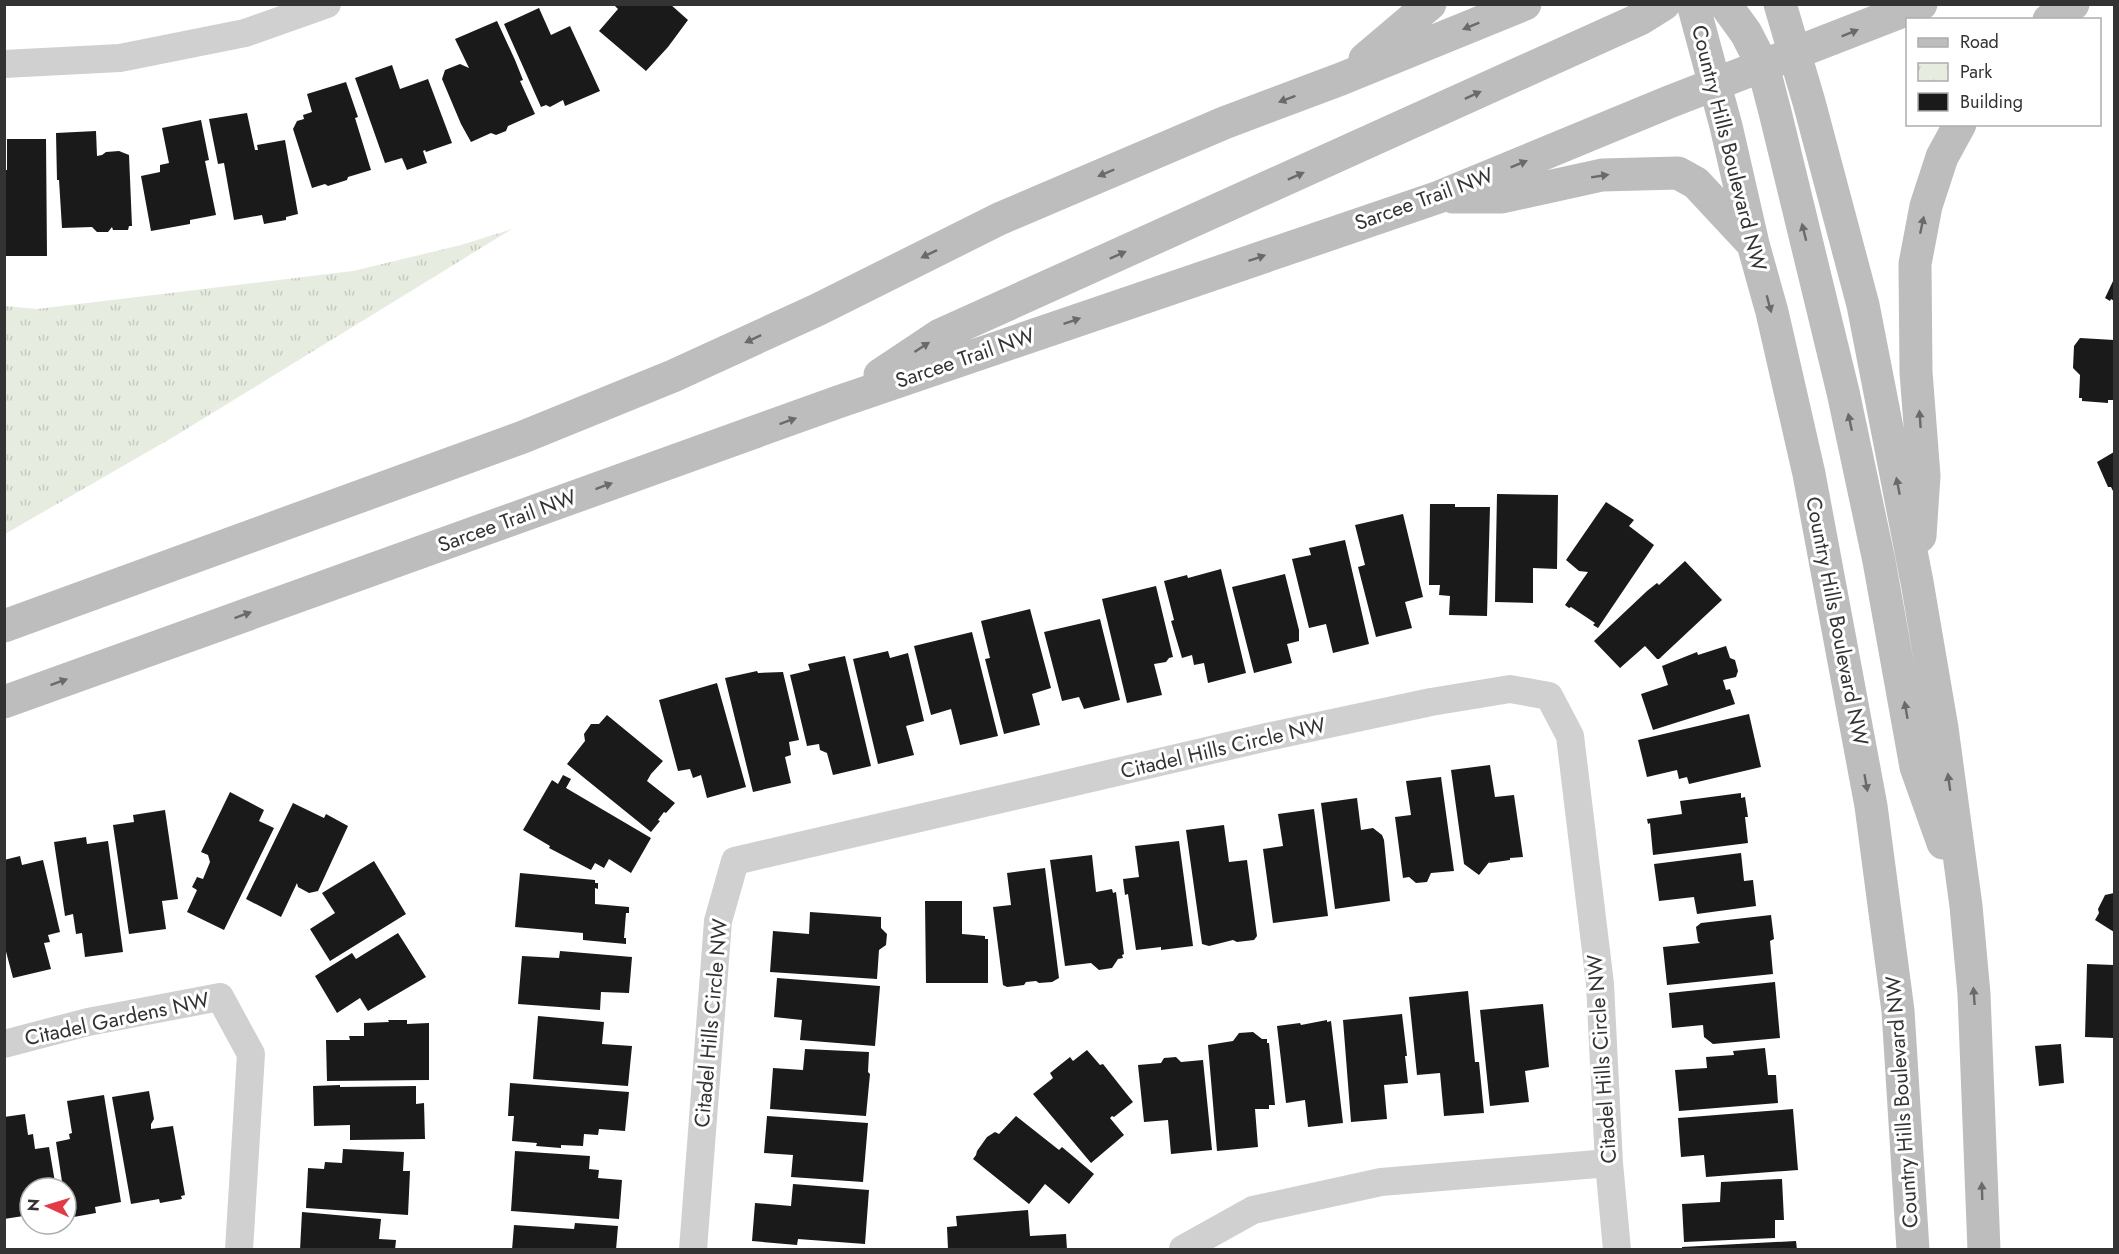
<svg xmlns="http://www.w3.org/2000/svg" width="2119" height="1254" viewBox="0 0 2119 1254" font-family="Jost,sans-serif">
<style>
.park{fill:url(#park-tufts)}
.building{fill:#1a1a1a}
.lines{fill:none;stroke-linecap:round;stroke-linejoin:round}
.street{stroke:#d0d0d0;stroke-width:28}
.secondary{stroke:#bdbdbd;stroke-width:33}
.oneway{fill:#6a6a6a}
.labels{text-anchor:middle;stroke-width:6;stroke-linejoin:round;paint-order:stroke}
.street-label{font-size:21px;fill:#333;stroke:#fff}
</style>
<defs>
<pattern id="park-tufts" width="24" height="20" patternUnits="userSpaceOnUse" patternTransform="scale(1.5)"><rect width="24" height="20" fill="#e6ecdf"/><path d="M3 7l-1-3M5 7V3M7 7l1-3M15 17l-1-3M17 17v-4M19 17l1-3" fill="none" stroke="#c6cbc0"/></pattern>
</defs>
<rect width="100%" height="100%" fill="#fff"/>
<!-- park -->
<path class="park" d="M512,229L175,436L5,534V306L37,309L353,271L461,245Z"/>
<!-- building -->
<path class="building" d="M613,4H670L688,20L668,47L646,71L599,31L618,9Z
M539,8L551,35L570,26L600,91L565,106L563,100L550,107L546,105L541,107L504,24Z
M497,21L515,60L523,80L520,81L535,114L508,126L506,131L496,135L491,133L471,142L461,124L442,79L445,70L460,64L469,68L455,39Z
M392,65L400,89L428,79L452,143L426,152L425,150L423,151L427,163L407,170L402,158L385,163L355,78Z
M346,82L358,117L355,118L371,170L348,177L347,180L328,186L325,184L312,188L293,129L297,121L304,119L303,115L312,112L307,94Z
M247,113L255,150H258L257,145L285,140L298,214L286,217V220L264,224L262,215L234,220L224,163L218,164L209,119Z
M201,120L209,160L205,161L216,215L190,220V224L151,231L141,176L160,172V165L169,163L162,128Z
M96,131L97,156L102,155L106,152L119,151L129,155L132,226H129L128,230H113L112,227L108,232H97L92,227L62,228L59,180H57L56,133Z
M7,139H46L47,256H5V170H7Z
M2114,279V301L2111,299L2110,301L2105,298Z
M2080,338L2114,340V400H2108V403L2082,401V398H2079L2080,375L2073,368L2074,346Z
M2114,452V493L2111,487H2108L2097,462Z
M1497,494L1558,495L1557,569L1533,568V603L1495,602Z
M1606,502L1634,520L1629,526L1654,545L1598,628L1593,625L1595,623L1571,607L1569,608L1565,605L1588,572L1579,571L1566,560Z
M1430,504H1455V507H1490L1487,616L1449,615L1450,596L1439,595L1440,585H1429Z
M1403,514L1423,597L1405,602L1412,628L1376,637L1358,567L1365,565L1355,525Z
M1345,540L1369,644L1333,653L1326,624L1309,628L1292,559L1311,555L1309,548Z
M1685,561L1722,600L1659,659H1657L1645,646L1620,668L1594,641L1647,591L1657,583L1659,585Z
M1221,569L1246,673L1208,683L1204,663L1194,665L1192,655L1182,658L1171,621L1174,620L1164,581L1187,575L1188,578Z
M1285,574L1299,630V641L1287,644L1292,663L1254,673L1232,587Z
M1156,586L1173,657L1169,658L1166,662L1154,664L1162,695L1127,703L1102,599Z
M1030,609L1051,688L1032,694L1040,725L1004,734L985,659L990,658L981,621Z
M1100,619L1120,700L1084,709L1079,697L1062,701L1044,632Z
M972,632L998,736L960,745L951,709L931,715L914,646Z
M1726,646L1730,658L1735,660L1738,671L1736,677L1723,680L1726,690L1730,689L1735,704L1653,730L1641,694L1668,685L1662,666L1697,652L1698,655Z
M888,651L890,658L908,653L924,721L906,726L914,755L878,764L853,659Z
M845,656L871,766L833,775L827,753L820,750L819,744L807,746L790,675L810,670L808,664Z
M757,671L758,673L783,672L799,740L789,742L791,755L785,757L791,783L753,792L725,678Z
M717,683L746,787L707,798L701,775L693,778L690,769L678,771L659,700Z
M1749,714L1761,767L1689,784L1687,777L1679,779L1677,770L1647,777L1638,740Z
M607,715L663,761L651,774L647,781L675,803L666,813L664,812L658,820L660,821L651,832L567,764L585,741L584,734L591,724H599Z
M1490,765L1495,797L1514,795L1523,857L1510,858V860L1489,863L1490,861L1479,875L1464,864L1451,770Z
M563,775L571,779L566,788L651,838L631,873L609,859L604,868L595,863L591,870L549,848L550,846L523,830L552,780L558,784Z
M1441,777L1454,871L1431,873L1427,882L1416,883L1409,877L1403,878L1395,817L1411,815L1406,781Z
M230,792L264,810L259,821L274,828L224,930L187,912L197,890L192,887L197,877L203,879L210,862L208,855L201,852Z
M1741,793V798L1745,797L1748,817H1745L1748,843L1653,855L1650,823L1648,824L1647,819L1682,814L1680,801Z
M1357,798L1361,830L1373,828L1382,835L1384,840L1390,901L1335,909L1321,803Z
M293,803L324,818L326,814L348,826L318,891L309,893L298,887L297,883L281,917L246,899Z
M1314,809L1328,916L1273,923L1263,849L1283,846L1278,814Z
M165,810L178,899L162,901L166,929L129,934L113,825L134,822L133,815Z
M1224,825L1229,862L1247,860L1257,936L1254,940L1237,942L1233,940L1209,946L1202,944L1186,830Z
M86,837L87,844L108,841L123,952L85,957L82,933L76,934L73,914L65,916L54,842Z
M1179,841L1193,946L1161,950V947L1136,950L1128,894L1125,895L1123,879L1139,877L1135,846Z
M1741,853L1744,881L1753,880L1756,906L1697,914L1694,897L1659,901L1654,864Z
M1092,855L1096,892L1112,889L1113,893L1116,892L1124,954L1122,955L1123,958L1118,959L1112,968L1099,970L1091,963L1065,966L1050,860Z
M20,856L22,865L43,860L60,932L48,935L50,942L44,943L51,969L13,978L4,944V860Z
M374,861L406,914L330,961L310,929L335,913L322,893Z
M1045,868L1059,978L1052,982L1039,983L1036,981L1026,982L1024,985L1007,987L1003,985L993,907L1011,905L1007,873Z
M520,873L595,880V883H598V889L595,888V904L629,907V913H626L624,938H626V944L583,940V933L515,927Z
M2114,893V932L2095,920L2099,913L2098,909L2105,895Z
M925,901H962V934L985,936V939H988V983H926Z
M810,912L881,917V928L887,934L886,945L879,950L877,979L770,972L773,931L809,934Z
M1771,915L1774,939L1770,941L1773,974L1667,985L1663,947L1700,943L1698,941L1696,927L1701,923Z
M398,933L426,977L368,1011L360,998L337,1013L315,976L352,953L356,959Z
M560,951L632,957L629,993L601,992L600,1010L518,1004L522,956L559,958Z
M2087,964L2114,965V1038L2085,1037Z
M777,978L880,986L875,1046L800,1040L802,1020L774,1017Z
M1775,982L1780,1038L1713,1044L1704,1037L1703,1025L1672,1028L1669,993Z
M1468,991L1475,1062H1479L1484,1113L1444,1116L1440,1073L1417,1075L1409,997Z
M1543,1004L1549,1067L1525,1071L1529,1102L1490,1106L1480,1010Z
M1402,1014L1407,1056H1405L1408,1083L1384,1085L1387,1119L1351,1122L1343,1020Z
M538,1016L604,1022L602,1044L632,1046L628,1086L533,1079Z
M388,1020H407V1024L429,1023V1080L327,1081L326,1040H350L349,1036H364V1023L389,1022Z
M1327,1020V1022L1331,1021L1343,1123L1308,1127L1305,1100L1286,1103L1277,1026L1300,1023L1301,1025Z
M1253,1032L1262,1039H1267V1043H1269L1275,1105H1269V1109H1255L1258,1147L1217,1151L1208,1045L1233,1041L1239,1033Z
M2061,1044L2064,1083L2039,1086L2035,1046Z
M1765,1048L1768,1075H1776L1778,1103L1679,1111L1675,1070L1707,1068L1706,1057L1734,1055L1733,1051Z
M805,1049L869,1052L868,1072L870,1074L866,1116L770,1109L773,1068L803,1070Z
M1087,1050L1100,1065L1103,1064L1133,1102L1114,1117L1112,1116L1110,1118L1124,1135L1091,1163L1033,1094L1053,1078L1050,1073L1070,1057L1073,1061Z
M1176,1057L1181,1062L1203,1060L1212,1150L1171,1154L1168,1120L1144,1122L1138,1065L1161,1063L1164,1058Z
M510,1083L629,1092L625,1131L599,1129L598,1135L584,1134L583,1146L561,1145V1148L536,1146L537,1143L512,1141L514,1116H508Z
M340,1085V1087L416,1086V1104L424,1103L425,1139L350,1140V1125L314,1126L313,1086Z
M149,1091L154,1119L151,1124V1129L173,1126L185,1195L181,1196L182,1199L160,1203L159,1199L131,1204L112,1097Z
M104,1095L121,1202L95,1207L96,1213L68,1218L66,1188H63L56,1142L70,1139L69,1134L72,1133L67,1101Z
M1793,1109L1798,1170L1706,1177L1704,1155L1681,1157L1678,1118Z
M25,1114L28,1135L33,1134L35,1149L49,1147L56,1188H30V1215L4,1219V1117Z
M767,1116L868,1123L863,1182L791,1177L793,1155L764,1153Z
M1016,1116L1059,1150L1062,1147L1094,1174L1069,1204L1045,1184L1029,1204L973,1159L976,1155L977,1151L987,1137L995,1132L999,1134Z
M343,1149L404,1152L403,1171H410L408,1215L306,1208L308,1168L324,1169L325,1162L342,1163Z
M515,1151L590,1156L589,1169L599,1170L598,1178L622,1180L619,1219L511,1211Z
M1782,1179L1784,1220H1775V1238L1684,1242L1682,1204L1720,1202L1721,1182Z
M793,1184L869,1190L865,1244L798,1239L797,1245L752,1241L755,1203L791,1206Z
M1028,1210L1030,1236L1066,1234L1067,1250L948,1249L947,1227L957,1226L956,1216Z
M302,1212L381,1219L379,1239L396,1240L395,1250H300Z
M575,1223L618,1226L616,1250H512L514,1225L574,1229Z
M1796,1241L1797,1250H1682V1247Z"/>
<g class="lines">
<!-- street -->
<path class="street" d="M4,64L120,58L245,33L327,4
M4,1044L88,1022L220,997L251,1054L239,1250
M1183,1249L1253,1210L1381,1182L1609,1163
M693,1250L718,921L735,861L1267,737L1431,702L1510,689L1549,696L1570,736L1600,984L1609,1163L1617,1250"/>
<!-- secondary -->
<path class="secondary" d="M1693,4L1726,126L1753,244L1772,312L1809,474L1871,806L1898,1011L1913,1250
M1725,4L1746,33L1763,66L1775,112L1843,392L1879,561L1916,767L1943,843
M1780,4L1809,102L1863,305L1917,582L1942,728L1966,906L1974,994L1984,1250
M2049,20L2073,4
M1365,59L1430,4
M1453,197H1502L1602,175L1678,173L1696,183L1751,242
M880,375L940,335L1640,19L1664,4
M1920,536L1924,476L1916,372L1915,264L1926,206L1942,157L1960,124
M4,626L523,437L673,376L817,310L999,219L1224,123L1341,79L1525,4
M4,702L838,402L1439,197L1669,102L1921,4"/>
</g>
<!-- one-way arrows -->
<defs><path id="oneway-solid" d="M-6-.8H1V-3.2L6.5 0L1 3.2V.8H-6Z" transform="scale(1.5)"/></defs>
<g class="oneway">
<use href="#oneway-solid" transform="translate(1471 26) rotate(158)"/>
<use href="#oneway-solid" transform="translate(1850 33) rotate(-22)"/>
<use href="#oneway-solid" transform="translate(1473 95) rotate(-25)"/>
<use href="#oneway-solid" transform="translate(1287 99) rotate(159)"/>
<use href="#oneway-solid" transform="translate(1519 164) rotate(-22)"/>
<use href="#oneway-solid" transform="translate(1106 173) rotate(157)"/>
<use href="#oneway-solid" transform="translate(1296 176) rotate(-24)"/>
<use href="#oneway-solid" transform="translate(1600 176) rotate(-9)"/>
<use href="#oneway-solid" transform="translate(1922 225) rotate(-78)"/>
<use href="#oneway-solid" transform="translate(1804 232) rotate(-104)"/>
<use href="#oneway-solid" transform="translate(929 254) rotate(154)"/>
<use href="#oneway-solid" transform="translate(1118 255) rotate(-24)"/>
<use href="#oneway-solid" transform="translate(1257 258) rotate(-19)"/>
<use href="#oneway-solid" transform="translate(1769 304) rotate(75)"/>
<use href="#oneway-solid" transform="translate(1072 321) rotate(-19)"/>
<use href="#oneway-solid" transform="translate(753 339) rotate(155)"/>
<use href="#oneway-solid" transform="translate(922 347) rotate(-33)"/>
<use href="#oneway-solid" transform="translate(1920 419) rotate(-94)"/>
<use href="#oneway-solid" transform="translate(788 421) rotate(-20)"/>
<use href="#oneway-solid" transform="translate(1850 422) rotate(-102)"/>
<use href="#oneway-solid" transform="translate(604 486) rotate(-20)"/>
<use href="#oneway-solid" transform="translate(1898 486) rotate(-101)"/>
<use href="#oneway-solid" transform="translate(243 615) rotate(-20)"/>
<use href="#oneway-solid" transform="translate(59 682) rotate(-20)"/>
<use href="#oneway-solid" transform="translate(1906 710) rotate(-100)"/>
<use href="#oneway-solid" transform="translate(1949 782) rotate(-98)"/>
<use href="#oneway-solid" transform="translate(1866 783) rotate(80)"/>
<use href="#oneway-solid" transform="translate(1974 996) rotate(-94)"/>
<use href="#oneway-solid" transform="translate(1982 1191) rotate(-92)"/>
</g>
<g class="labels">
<!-- street labels -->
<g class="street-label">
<text transform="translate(1729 148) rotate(76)" y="7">Country Hills Boulevard NW</text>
<text transform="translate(1424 199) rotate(-20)" y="7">Sarcee Trail NW</text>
<text transform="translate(965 358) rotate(-19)" y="7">Sarcee Trail NW</text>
<text transform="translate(507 521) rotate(-20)" y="7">Sarcee Trail NW</text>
<text transform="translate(1837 621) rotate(79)" y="7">Country Hills Boulevard NW</text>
<text transform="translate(1223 748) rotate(-13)" y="7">Citadel Hills Circle NW</text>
<text transform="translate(117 1019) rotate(-12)" y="7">Citadel Gardens NW</text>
<text transform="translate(711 1023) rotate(-85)" y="7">Citadel Hills Circle NW</text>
<text transform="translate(1602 1059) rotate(-94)" y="7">Citadel Hills Circle NW</text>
<text transform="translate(1902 1102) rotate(-94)" y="7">Country Hills Boulevard NW</text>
</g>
</g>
<!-- border -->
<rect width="2119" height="1254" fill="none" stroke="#333333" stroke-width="12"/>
<!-- legend -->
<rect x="1906" y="18" width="195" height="108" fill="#ffffff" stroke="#adadad" stroke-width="1.5"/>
<rect x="1918" y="38" width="30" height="9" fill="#bdbdbd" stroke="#adadad" stroke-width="1.5"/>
<text x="1960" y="48" font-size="18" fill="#333333">Road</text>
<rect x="1918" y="63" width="30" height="18" fill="url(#park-tufts)" stroke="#adadad" stroke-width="1.5"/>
<text x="1960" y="78" font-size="18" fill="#333333">Park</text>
<rect x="1918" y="93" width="30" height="18" fill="#1a1a1a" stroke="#adadad" stroke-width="1.5"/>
<text x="1960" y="108" font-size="18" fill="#333333">Building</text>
<!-- north arrow -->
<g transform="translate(48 1206) rotate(274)"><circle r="28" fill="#ffffff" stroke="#adadad" stroke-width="1.5"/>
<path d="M0-4.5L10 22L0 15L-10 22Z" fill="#e63946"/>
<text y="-9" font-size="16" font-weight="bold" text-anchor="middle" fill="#333333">N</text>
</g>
</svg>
